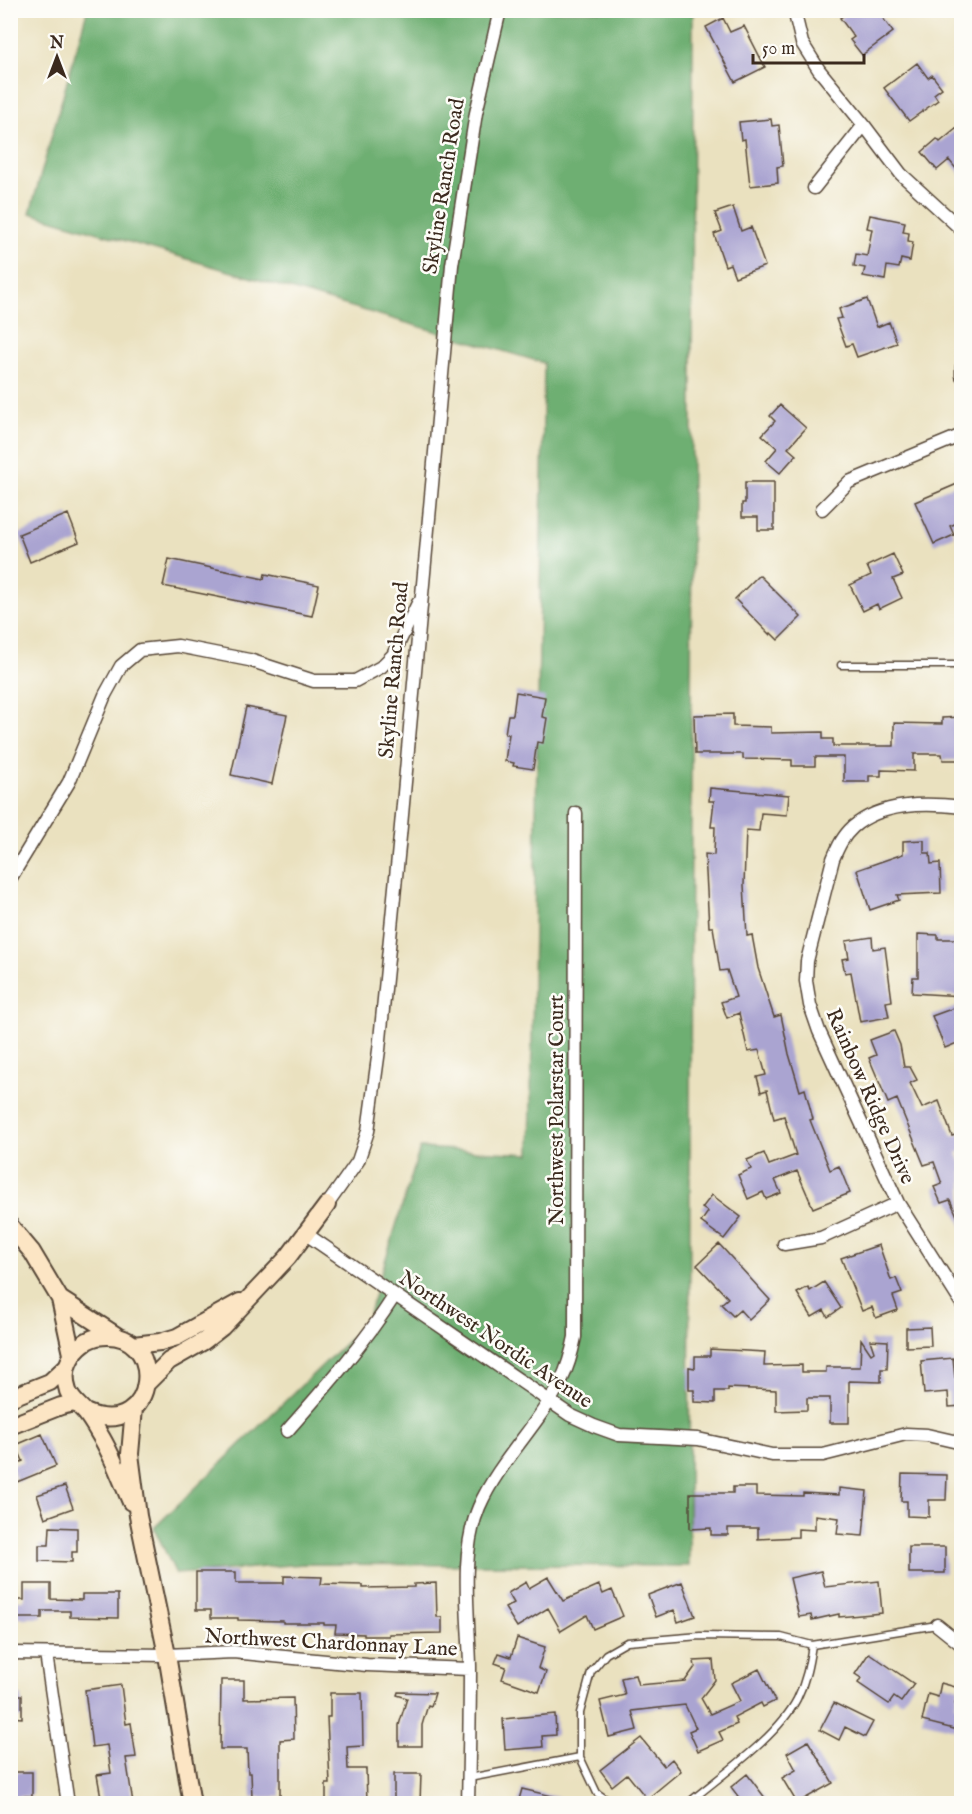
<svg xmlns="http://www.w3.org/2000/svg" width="972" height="1814" viewBox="0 0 972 1814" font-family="'IM FELL English',serif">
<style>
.forest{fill:#6eaf72;stroke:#546c48;stroke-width:1.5}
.building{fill:#aaa4d1}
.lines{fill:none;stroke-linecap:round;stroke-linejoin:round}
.lane-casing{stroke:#554536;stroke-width:9}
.street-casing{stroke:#554536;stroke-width:15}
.secondary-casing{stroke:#554536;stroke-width:20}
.lane{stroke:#fff;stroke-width:6}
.street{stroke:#fff;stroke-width:12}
.secondary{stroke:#fce5c4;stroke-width:16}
.labels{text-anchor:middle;stroke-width:5;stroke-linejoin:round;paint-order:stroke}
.street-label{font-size:21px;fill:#3b2a1e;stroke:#fdfcf7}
</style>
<rect width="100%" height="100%" fill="#fdfcf7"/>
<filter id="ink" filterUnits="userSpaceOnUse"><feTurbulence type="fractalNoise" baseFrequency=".0167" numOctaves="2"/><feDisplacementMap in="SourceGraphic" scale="12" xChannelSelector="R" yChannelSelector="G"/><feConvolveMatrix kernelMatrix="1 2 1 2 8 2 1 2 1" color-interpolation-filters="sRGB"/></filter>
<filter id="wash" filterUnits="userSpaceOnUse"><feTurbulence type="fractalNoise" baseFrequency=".008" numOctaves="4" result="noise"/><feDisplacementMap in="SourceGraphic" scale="24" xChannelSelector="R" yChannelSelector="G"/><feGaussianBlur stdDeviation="1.35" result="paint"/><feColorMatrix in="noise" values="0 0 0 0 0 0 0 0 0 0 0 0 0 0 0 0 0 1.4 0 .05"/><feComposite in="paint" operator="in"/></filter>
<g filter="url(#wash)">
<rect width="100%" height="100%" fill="#eae1bf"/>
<!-- forest -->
<path class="forest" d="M87,11H693L689,1566L304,1564L176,1574L154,1528L366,1323L420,1148L530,1154L544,363L30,213Z"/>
<g id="blocks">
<!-- building -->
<path class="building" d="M851,10H877L893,32L862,55L850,40L854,37L840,18Z
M723,18L730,32L744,26L765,67L735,82L706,27Z
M917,63L928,78L932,75L942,88L934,94L938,100L909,121L884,88Z
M771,119L772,126L779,125L783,166L777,167L778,183L750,186L745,139L741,140L739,122Z
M957,128L962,134V176L949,160L937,170L922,152L937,139L940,142Z
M733,207L741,231L751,227L765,266L735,277L730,264L725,266L714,234L722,231L715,213Z
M870,215L905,222L903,232L909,233L908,241L913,242L910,261L901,259L899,268L887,266L885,280L863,276L865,268L854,266L856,254L867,256L872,229L867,228Z
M867,299L877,327L889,322L897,343L857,357L852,344L846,346L836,319L842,318L839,309Z
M780,405L806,428L788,448L796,455L780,473L766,461L777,448L762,435L775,421L770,416Z
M745,482H774V530H758V517H742V503H745Z
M962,482V521L950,526L954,535L934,544L915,502Z
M68,514L79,542L30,562L19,534Z
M893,554L903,575L893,579L902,598L879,609L877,604L863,611L850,585L871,575L867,566Z
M169,559L264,579L265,574L319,585L312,616L163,586Z
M759,575L801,617L778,640L771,633L770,635L735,599Z
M516,692L545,697L542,717L547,718L543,743L537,742L533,769L513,766L514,763L505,761L509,734H505L508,715H513Z
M246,707L287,715L272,784L231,775Z
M733,714V726L771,727V733L823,732V739H833V746H894V723L942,724V718L962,717V760H943L942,754H914V771L881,770V776H869V782H844V757H815V766H792V760L743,759V754H695L694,715Z
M710,788L789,795L787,815L761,813L759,831L746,830L744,885L747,936L752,935L758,968L774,1017L781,1015L789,1054L800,1091L805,1089L813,1119L810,1120L830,1170L839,1166L850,1193L813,1208L797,1171L775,1180L781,1193L766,1199L763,1192L748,1199L738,1175L751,1169L747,1160L764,1153L769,1165L796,1155L784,1116L774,1119L767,1090L761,1092L757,1077L766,1075L759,1050L748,1052L739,1013L727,1018L721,1002L736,997L727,970L720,971L713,927H709L705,854L714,855L715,827H711L714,801H709Z
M924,840V853H930L931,864L940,863L941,893L897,895L899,900L870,910L857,870L903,854V841Z
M918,934L938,935V939H962V996L912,993L913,977H918Z
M872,937L873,949L885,947L892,1001L886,1002L889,1017L860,1022L851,972L845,973L842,959L849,958L846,941Z
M962,1005V1041L945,1048L932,1016Z
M894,1031L900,1045L904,1067H910L917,1080L910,1083L922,1108L939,1101L952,1136L962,1133V1151L957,1153L962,1166V1227L950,1200L941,1203L934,1187L942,1184L934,1162L924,1165L897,1099L888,1103L869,1058L876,1055L870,1040Z
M712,1195L741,1217L724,1239L701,1222L708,1212L702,1208Z
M719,1244L770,1300L749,1320L740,1310L733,1316L721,1304L728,1298L697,1265Z
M879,1245L891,1280L896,1278L902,1293L893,1296L898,1310L876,1318L872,1307L862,1311L841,1258Z
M824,1282L841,1308L828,1317L824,1310L812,1317L797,1293L808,1287L810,1291Z
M930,1327L931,1346L906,1347V1328Z
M861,1339L871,1354L874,1352L870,1340L888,1341L887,1369H881V1382L849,1381V1423H830V1398H807V1410L776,1411V1390L728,1388V1391H715V1403L694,1402V1390H689V1367L695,1368V1356H710V1349L765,1352L764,1366L802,1365V1372H826V1367H860Z
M953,1358L955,1378H962V1406L949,1407L948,1392L924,1394L921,1361Z
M42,1434L56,1466L17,1482L11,1466L23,1461L16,1445Z
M902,1474L947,1475L946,1500H929V1517L907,1516V1501H901Z
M65,1486L73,1508L45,1518L37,1495Z
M733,1487H756V1495L803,1496V1493L839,1495V1488L867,1491L863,1536L837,1534L839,1518L815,1515V1530L798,1529V1537L758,1539V1528H728V1535H711V1528L690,1529V1493H733Z
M50,1527L77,1528V1552H72V1562L39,1561V1545H49Z
M909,1547H945V1573H909Z
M821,1571L825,1587L879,1581L882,1613L839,1617V1614L812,1620L811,1615L799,1617L790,1578Z
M196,1572H236V1583H284V1576L322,1577L321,1584L363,1585V1588L414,1587V1584L436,1583L437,1617H442V1633L389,1634V1636H364V1634L335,1633L336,1625H324V1623H283V1621L238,1620V1618H211V1610H196Z
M548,1577L563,1601L599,1585L603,1594L612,1590L623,1616L593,1629L587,1615L561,1631L548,1608L517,1627L505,1608L514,1603L508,1593L526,1582L529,1588Z
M682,1582L695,1616L678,1622L674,1610L656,1617L648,1595Z
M24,1584H51V1599L82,1600V1594H118V1618L70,1617V1611H42V1618H17V1600H24Z
M517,1638L545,1647L538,1668L546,1672L539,1692L502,1679L506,1667L495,1663L499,1653L511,1657Z
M869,1653L914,1684L901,1702L894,1697L889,1704L858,1683L861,1678L855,1674Z
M713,1660L715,1680L701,1698L710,1714L740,1701L731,1683L759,1669L775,1701L763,1707L761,1703L734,1717L737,1724L719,1732L723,1740L698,1751L689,1731L696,1728L685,1705L632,1711L637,1730L609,1737L600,1701L625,1695L621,1678L635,1675L638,1685L685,1681L695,1667L694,1661Z
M221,1680H244V1699L293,1698L294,1739L280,1740V1797H252L251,1773H248L247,1749H220Z
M941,1683L959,1688L955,1704L962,1706V1731L922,1721L928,1694L938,1697Z
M121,1685L126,1724L131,1723L136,1757L126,1758L133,1803H102L97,1775L111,1773L107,1745L92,1747L85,1690Z
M398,1692L435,1693L431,1706L428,1705L422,1725V1746H399V1725L407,1698L397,1695Z
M330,1693H362L363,1746L347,1747L348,1769H366L367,1803H326V1784H330L327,1717H330Z
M10,1695H22V1718L10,1717Z
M834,1703L873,1722L865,1737L845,1727L839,1740L820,1730Z
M555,1714L556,1735L542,1736L543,1747L505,1750L503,1719Z
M641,1738L664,1766L672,1759L681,1771L647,1799L627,1774L612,1786L600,1770Z
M808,1741L833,1783L797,1803L782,1778L796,1770L787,1753Z
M10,1772H32V1796L10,1797Z
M394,1774H421L420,1803H394Z
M747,1774L769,1803H743L731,1787Z
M522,1789L565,1799L564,1803H518Z"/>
</g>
</g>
<g filter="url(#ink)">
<use href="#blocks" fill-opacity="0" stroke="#554536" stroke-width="1.5"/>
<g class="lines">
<defs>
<path id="lane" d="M841,665H962
M469,1778L580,1757
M613,1804L597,1793L580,1757V1713L591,1672L606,1654L627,1642L700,1636L781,1637L812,1645L937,1625
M687,1804C721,1775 777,1738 797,1699C806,1681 809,1664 812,1645"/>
<path id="street" d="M794,10L802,43L819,70L864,125L901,174L962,230
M814,188L864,125
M962,366V376
M822,509L849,482L962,435
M962,807C926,803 882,802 853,827C843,836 838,847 833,859L807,961L806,981L810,1005L819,1031L898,1203L962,1304
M10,879L69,782L105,695L121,666L140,650L178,646L249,660L314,681H355L381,667L393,655L418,603
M327,1205L358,1161L368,1131L379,1050L401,826L452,265L476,113L500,10
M306,1234L570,1415L594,1426L619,1435L698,1439L772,1455H823L906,1434L927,1435L962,1443
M784,1244L821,1238L898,1203
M287,1431C326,1387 363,1345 395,1295
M937,1625L962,1645
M10,1653L167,1655L233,1652L367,1665L470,1669
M46,1654L68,1804
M468,1804C469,1758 470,1712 470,1666C469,1616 459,1554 479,1507C499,1461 539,1425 561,1381C568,1367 572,1352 575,1337L576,813"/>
<path id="secondary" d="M10,1226L32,1252L60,1299L72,1354
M60,1299L117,1336
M133,1345L160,1342L177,1337L240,1302
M147,1383L169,1361L204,1341L222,1327L288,1257L327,1205
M10,1398L50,1382L67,1366
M134,1408L130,1454L138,1516L167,1655L192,1804
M85,1412C160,1444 169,1324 97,1337C84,1340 73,1351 68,1364C65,1372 65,1382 68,1391C72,1401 79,1405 85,1412C91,1419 96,1428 100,1435C113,1456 121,1480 131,1502
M10,1426L61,1406L75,1403"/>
</defs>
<!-- lane casing -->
<use href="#lane" class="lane-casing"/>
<!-- street casing -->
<use href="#street" class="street-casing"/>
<!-- secondary casing -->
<use href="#secondary" class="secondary-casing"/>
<!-- lane -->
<use href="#lane" class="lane"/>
<!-- street -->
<use href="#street" class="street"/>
<!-- secondary -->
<use href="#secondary" class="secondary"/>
</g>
</g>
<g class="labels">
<!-- street labels -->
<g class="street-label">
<text transform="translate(443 186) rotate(-81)" y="7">Skyline Ranch Road</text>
<text transform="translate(393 670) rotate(-85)" y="7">Skyline Ranch Road</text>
<text transform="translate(871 1096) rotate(66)" y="7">Rainbow Ridge Drive</text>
<text transform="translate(556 1110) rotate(-90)" y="7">Northwest Polarstar Court</text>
<text transform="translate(496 1339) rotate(34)" y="7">Northwest Nordic Avenue</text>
<text transform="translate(331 1642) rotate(3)" y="7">Northwest Chardonnay Lane</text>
</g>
</g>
<!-- margin -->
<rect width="972" height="1814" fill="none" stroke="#fdfcf7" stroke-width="36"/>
<!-- north arrow -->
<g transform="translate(57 57)" stroke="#fdfcf7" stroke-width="4.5" paint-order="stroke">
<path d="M0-4.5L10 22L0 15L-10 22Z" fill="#3b2a1e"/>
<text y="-9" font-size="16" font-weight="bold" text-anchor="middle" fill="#3b2a1e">N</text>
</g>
<!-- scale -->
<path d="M753 54v9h111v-9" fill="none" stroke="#3b2a1e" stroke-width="3"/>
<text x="762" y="54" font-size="18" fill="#3b2a1e" stroke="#fdfcf7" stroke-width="4.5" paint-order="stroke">50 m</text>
</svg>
